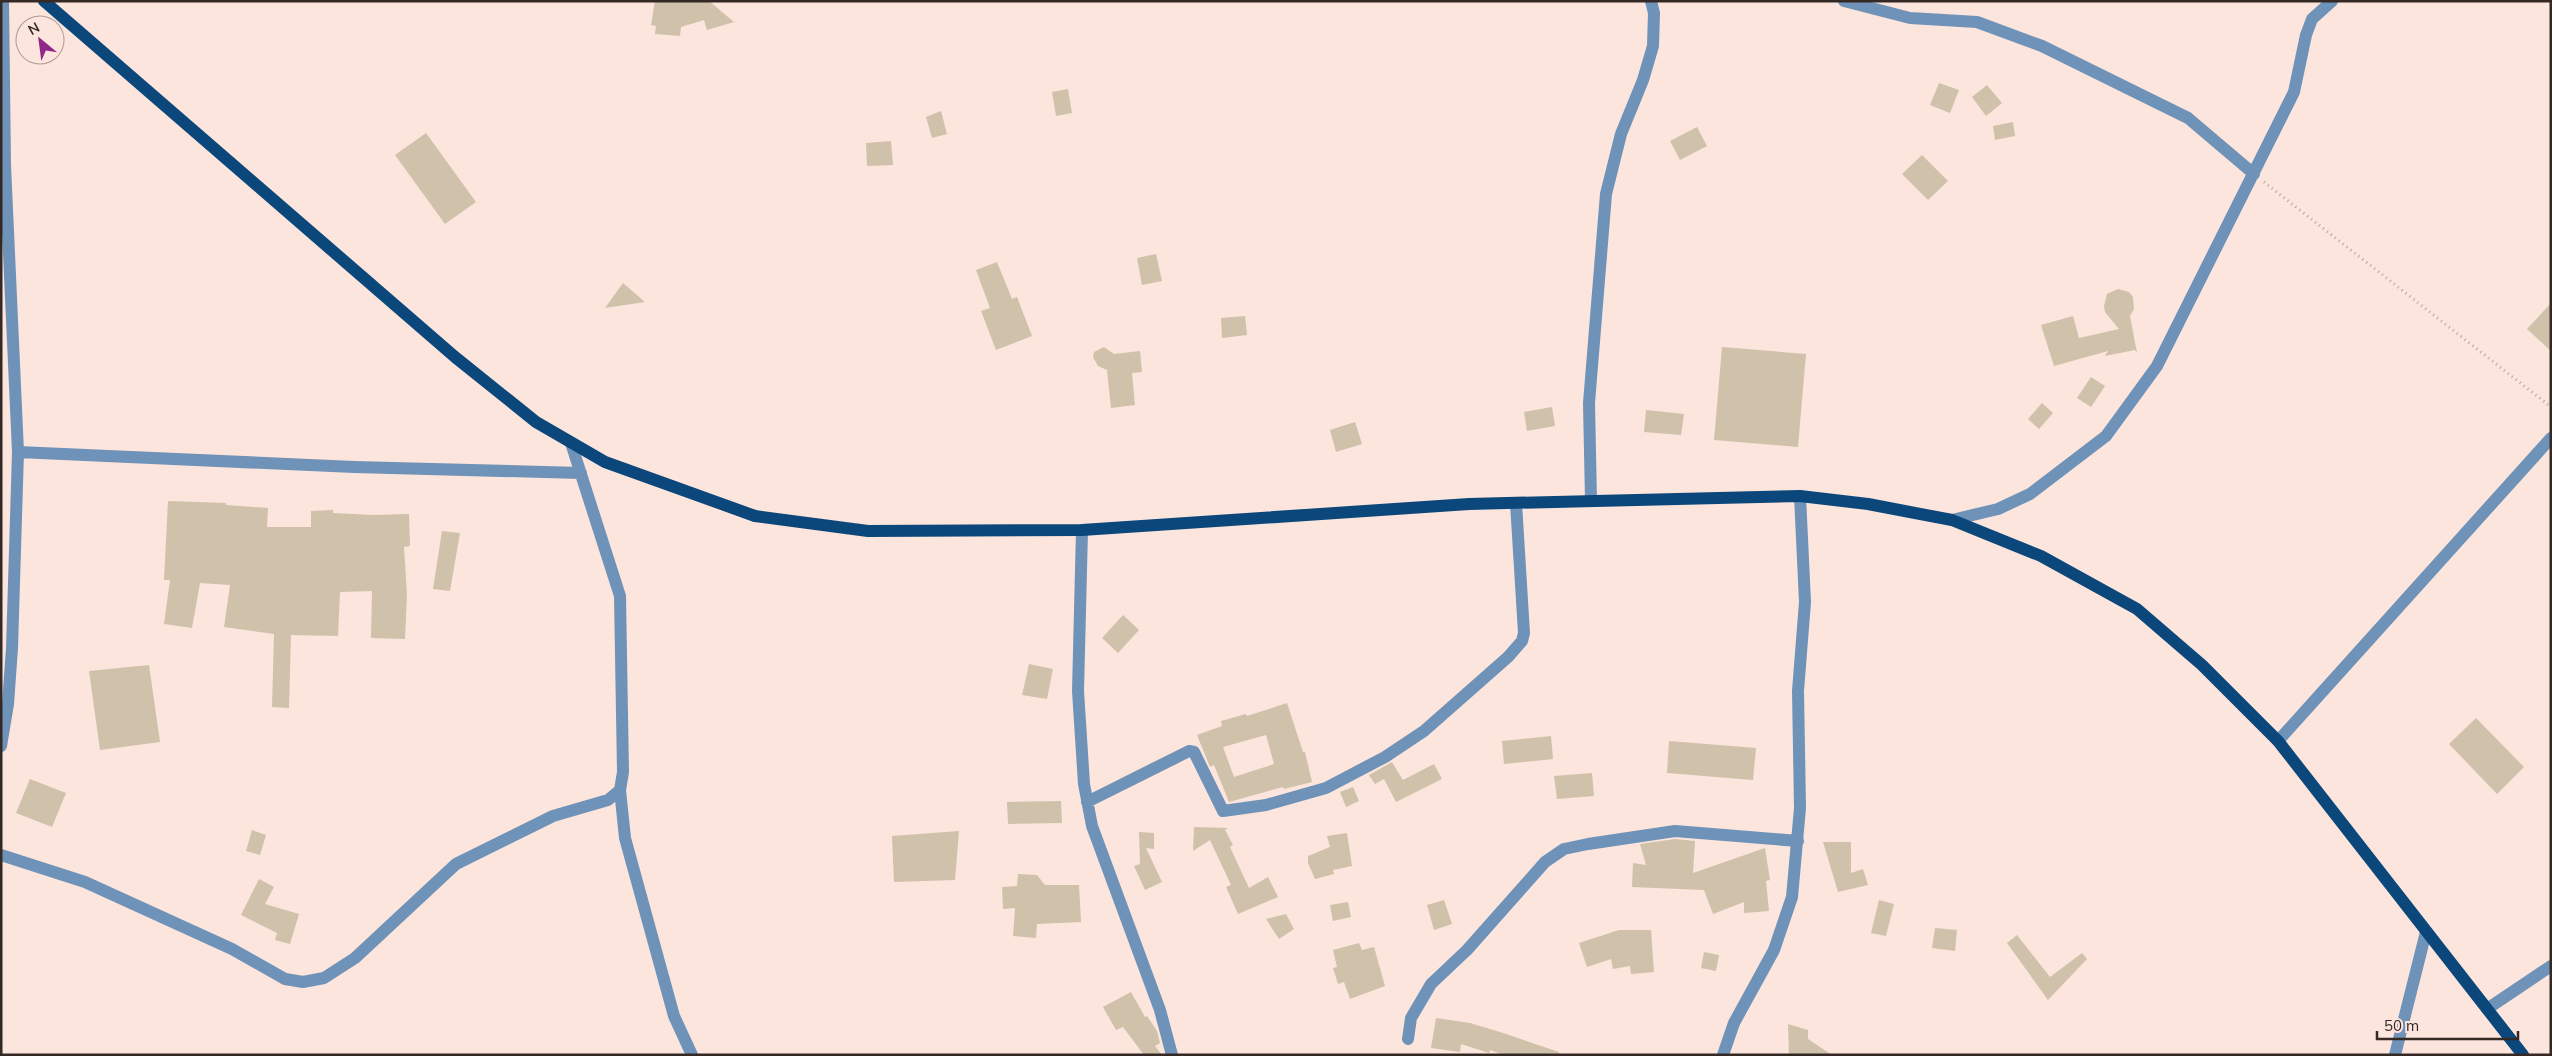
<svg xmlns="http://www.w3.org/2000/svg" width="2552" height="1056" viewBox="0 0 2552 1056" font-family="Mulish,sans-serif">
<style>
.building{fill:#cfc1aa;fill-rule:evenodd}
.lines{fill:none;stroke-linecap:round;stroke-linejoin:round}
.path{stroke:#b7a49d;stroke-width:3;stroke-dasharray:1 4;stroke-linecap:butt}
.minor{stroke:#6f92b8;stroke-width:12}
.major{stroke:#0c477b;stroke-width:12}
</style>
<rect width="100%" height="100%" fill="#fce5dc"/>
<!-- building -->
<path class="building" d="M655,1H709L734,22L707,30L704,20L681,27L680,36L655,34L656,26L651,25Z
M1939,83L1959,90L1950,113L1930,105Z
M1987,85L2002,103L1986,116L1972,97Z
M1068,89L1072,113L1056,116L1052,92Z
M941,111L947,134L932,138L926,117Z
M2013,122L2015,136L1995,140L1993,126Z
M1697,127L1707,146L1680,160L1670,141Z
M426,133L476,202L445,224L395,155Z
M891,141L893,165L867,166L866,143Z
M1922,155L1948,181L1928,200L1902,174Z
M1156,254L1162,281L1142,285L1137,258Z
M997,262L1012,299L1017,297L1032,336L996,350L981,311L990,308L976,270Z
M623,283L645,302L605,308Z
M2118,289L2129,292L2133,297L2134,309L2130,316L2137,353L2135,350L2105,356L2108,351L2054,366L2041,325L2073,316L2079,338L2119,329L2105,312L2104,306L2107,294Z
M2551,303V351L2527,329Z
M1245,316L1247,335L1222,338L1221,318Z
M1104,347L1114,354L1140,351L1142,372L1132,373L1135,405L1111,408L1107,370L1098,366L1093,357L1094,352Z
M1722,347L1806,354L1798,447L1714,440Z
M2091,377L2105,386L2091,407L2077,398Z
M2042,403L2053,413L2039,429L2028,419Z
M1552,407L1555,426L1527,431L1524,412Z
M1646,410L1684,414L1681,435L1644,432Z
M1355,422L1362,444L1336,452L1330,430Z
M168,501L226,503V505L268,508L267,527H311V511L333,510V513L374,515L409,514L410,546L404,547L407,594L405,639L371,638L372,591L340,592L338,636L291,635L289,708L272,707L274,634L224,627L230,585L200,583L192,628L164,624L170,580H164Z
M442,531L460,533L450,591L433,589Z
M1123,615L1139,630L1118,653L1102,638Z
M1029,664L1053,669L1047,699L1022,695Z
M149,665L160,742L100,750L89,671Z
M1287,703L1303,752H1305L1312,782L1284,789L1283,787L1229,802L1214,765L1210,767L1197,735L1222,726L1221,721L1246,714L1247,716ZM1266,735L1274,764L1234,777L1223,747Z
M2476,718L2524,767L2497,794L2449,744Z
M1551,736L1553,759L1504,764L1502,741Z
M1669,741L1756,748L1753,780L1667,773Z
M1392,762L1403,780L1434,764L1442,779L1396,802L1384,779L1375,784L1369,775Z
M1592,773L1594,796L1557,799L1554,776Z
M30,779L66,793L52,827L16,813Z
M1353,787L1359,801L1346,807L1340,792Z
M1061,801L1062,823L1008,824L1007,802Z
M1194,827L1228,828L1225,830L1233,845L1230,847L1249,888L1268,877L1278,897L1238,914L1226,887L1231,885L1210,840L1193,851Z
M252,830L266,835L260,855L246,851Z
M959,831L955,880L894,882L892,836Z
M1139,832L1154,833V849L1146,848L1162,882L1145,890L1134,866L1140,864Z
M1347,833L1352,866L1333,870L1334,874L1315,879L1308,863V856L1330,847L1327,836Z
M1675,839L1695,841L1693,873L1765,848L1770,880L1766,881L1769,911L1744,913V902L1713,914L1704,890L1632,887L1633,863L1646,865L1640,844Z
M1823,842H1851V873L1863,869L1868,885L1838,892Z
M1018,874L1037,875L1045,885H1079L1081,922L1037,924L1036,938L1013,936L1015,908L1003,909L1002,887L1017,886Z
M259,879L274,887L265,904L299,914L290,944L275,940L277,933L241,915Z
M1444,900L1452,924L1434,930L1427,905Z
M1879,900L1894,904L1886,936L1871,933Z
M1348,902L1351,917L1333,921L1330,905Z
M1286,914L1294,929L1279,939L1266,919Z
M1935,928L1957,930L1955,951L1932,948Z
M1619,930H1651L1654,972L1631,974L1630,966L1613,969L1611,959L1587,967L1579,943Z
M2017,935L2050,977L2082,953L2087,959L2048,1000L2007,943Z
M1359,943L1362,950L1374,947L1385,986L1350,999L1344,982L1338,984L1333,968L1337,967L1333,950Z
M1704,952L1719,955L1716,971L1701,968Z
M1131,992L1145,1017L1147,1016L1157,1031L1160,1043L1155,1046L1162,1055H1144L1123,1027L1116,1030L1103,1007Z
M1436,1018L1470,1023L1500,1032L1559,1052V1055H1504L1490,1050L1489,1053L1461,1044L1460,1052L1431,1048Z
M1788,1024L1808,1030V1039L1832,1055H1789Z"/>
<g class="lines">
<!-- path -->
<path class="path" d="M2264,182L2551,407"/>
<!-- minor -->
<path class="minor" d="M1844,1L1910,18L1977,22L2042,46L2188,118L2254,174
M18,452L354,467L581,473
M1591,501L1589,403L1606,194L1621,134L1643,80L1653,46L1654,13L1651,1
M1952,520L1998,509L2030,494L2106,436L2157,366L2294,92L2306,35L2312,19L2332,1
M1082,530L1078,691L1084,784L1092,826L1160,1010L1172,1055
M2278,741L2551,438
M1,746L8,704L12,648L18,452L5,165L3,1
M620,790L625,838L674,1016L692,1055
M1087,802L1189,751L1194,752L1223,811L1266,805L1326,788L1385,757L1424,731L1508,657L1522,641L1524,633L1516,503
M1,855L85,882L232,949L285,979L303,982L324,978L355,958L456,864L553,816L608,800L620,790L623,772L620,596L571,443
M2487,1009L2551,966
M1408,1039L1411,1018L1431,984L1467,950L1545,862L1564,849L1588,844L1675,831L1798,841
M1723,1055L1734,1023L1774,950L1792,897L1800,808L1798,691L1805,602L1800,496
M2395,1055L2426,932"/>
<!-- major -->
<path class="major" d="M44,1L455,357L536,422L605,462L755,516L868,531L1082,530L1469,504L1800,496L1868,504L1952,520L2041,556L2137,609L2202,665L2278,741L2523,1055"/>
</g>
<!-- border -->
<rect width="2552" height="1056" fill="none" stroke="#342925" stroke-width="5"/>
<!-- north arrow -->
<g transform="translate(40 40) rotate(331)"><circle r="24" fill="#fce5dc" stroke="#ac9a93"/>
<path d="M0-4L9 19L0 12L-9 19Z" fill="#92278a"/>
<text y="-8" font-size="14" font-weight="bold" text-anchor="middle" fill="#342925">N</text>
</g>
<!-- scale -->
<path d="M2377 1031v8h141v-8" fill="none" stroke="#342925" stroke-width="2.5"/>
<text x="2384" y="1031" font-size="15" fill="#342925" stroke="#fce5dc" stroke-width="4" paint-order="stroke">50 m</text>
</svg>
